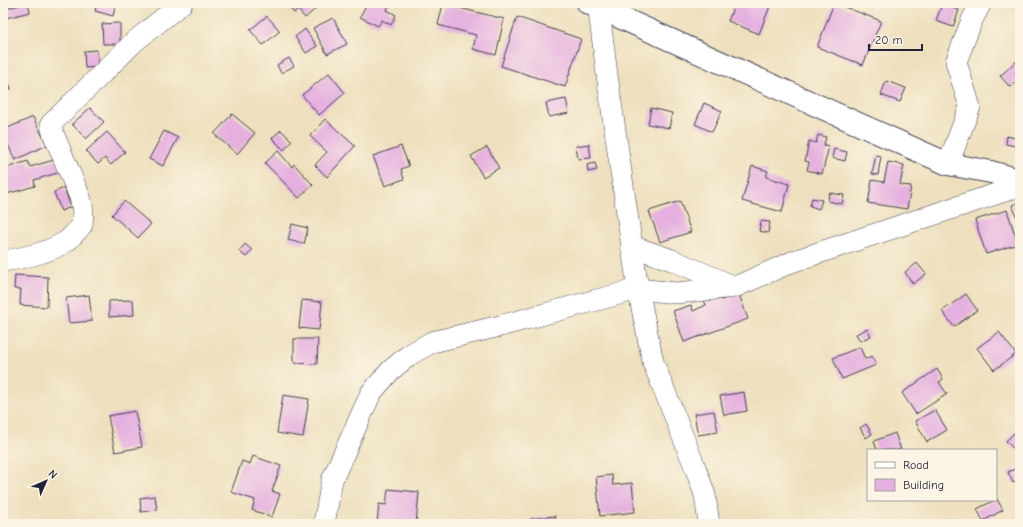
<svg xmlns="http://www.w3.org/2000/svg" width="1023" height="527" viewBox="0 0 1023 527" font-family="'Comic Neue',sans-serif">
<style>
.building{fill:#e5b0df}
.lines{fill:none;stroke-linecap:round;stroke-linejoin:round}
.minor-casing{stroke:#413e4f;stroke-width:22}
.tertiary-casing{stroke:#413e4f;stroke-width:24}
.minor{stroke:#fff;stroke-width:21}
.tertiary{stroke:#fff;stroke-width:22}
</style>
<rect width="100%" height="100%" fill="#fcf5e5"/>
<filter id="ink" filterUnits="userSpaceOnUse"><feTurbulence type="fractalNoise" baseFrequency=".025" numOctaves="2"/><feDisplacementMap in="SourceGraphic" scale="8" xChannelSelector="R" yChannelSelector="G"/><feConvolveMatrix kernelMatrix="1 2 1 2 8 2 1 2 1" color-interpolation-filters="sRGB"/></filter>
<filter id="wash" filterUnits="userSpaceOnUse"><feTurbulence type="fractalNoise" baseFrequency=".012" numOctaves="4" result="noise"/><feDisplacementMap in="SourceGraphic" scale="16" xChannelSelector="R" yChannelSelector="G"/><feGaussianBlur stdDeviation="0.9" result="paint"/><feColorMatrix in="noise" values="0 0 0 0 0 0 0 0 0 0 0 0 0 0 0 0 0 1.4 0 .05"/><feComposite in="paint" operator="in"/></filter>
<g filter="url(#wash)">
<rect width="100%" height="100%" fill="#eee0be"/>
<g id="blocks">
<!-- building -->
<path class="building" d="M28,3L30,12L6,18L4,9Z
M97,3H116L113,16L95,11Z
M285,3H322L305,18L298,10L294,13Z
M367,3H390L387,10L396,15L391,25L382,20L378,26L360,17Z
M735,3H764L770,6L759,34L728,21Z
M834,3L881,21L863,65L817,47Z
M443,4L504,19L496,55L473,49L476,35L438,25Z
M942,4L959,10L953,27L936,21Z
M267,16L280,31L263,45L250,30Z
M517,17L581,39L565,87L501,66Z
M333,18L347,44L327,54L313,28Z
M120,23V44H103L102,24Z
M305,29L317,46L306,53L295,37Z
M97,50L98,67L85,68L84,51Z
M289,58L294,66L281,73L277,65Z
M1019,59L1020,68L1015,73L1019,79L1010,87L1000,76Z
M5,73L11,89L3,92V74Z
M329,73L345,93L319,115L302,95Z
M886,81L906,88L900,102L881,95Z
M566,99L569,113L549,117L546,103Z
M704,103L722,111L712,132L695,124Z
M90,108L104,122L86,139L72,124Z
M651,108L672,113L669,128L648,124Z
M232,114L255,133L237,154L214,134Z
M33,117L47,145L15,160L3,134V130Z
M325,119L355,146L327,177L315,165L327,152L310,136Z
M281,130L292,141L284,150L272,138Z
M164,131L178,138L163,166L149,159Z
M107,132L125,152L111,165L105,158L98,164L86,151Z
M818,135L826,137L824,145L829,146L822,174L807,170L809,162L805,161L809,141L816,143Z
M1007,136L1016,138L1015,146L1006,144Z
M589,144L591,158L578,159L576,146Z
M401,146L409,166L401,169L404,179L385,186L373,156Z
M487,147L499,168L483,177L471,156Z
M834,149L847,152L845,161L832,158Z
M278,151L292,167L294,164L313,185L299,198L265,163Z
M876,155L881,156L878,175L872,174Z
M57,159L61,172L34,180L35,186L3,195V169L28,161L30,167Z
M888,162L904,165L900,185L911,186L907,209L868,203L872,180L884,182Z
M595,163L597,170L588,172L587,165Z
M752,166L768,171L766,177L789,184L782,212L742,201Z
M64,188L71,207L61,211L54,192Z
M829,193L844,195L842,204L828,201Z
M812,198L822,200L819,209L810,206Z
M124,201L151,224L138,238L112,215Z
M680,201L691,232L660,242L649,211Z
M1020,202V219L1018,220L1012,205Z
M1007,210L1018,244L986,254L975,220Z
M761,221L770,222L768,233L759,231Z
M292,224L308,228L304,244L288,240Z
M245,244L252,250L246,257L239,251Z
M917,263L926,274L913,284L905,272Z
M15,275L48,277L47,307L20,305L21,289H14Z
M739,294L748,319L684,342L673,311L691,305L693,311L706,305L704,300L719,295L721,300Z
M966,294L977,310L954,327L942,311Z
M89,295L92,321L69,323L66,298Z
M133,300L134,315L109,317V301Z
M302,300L322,302L319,330L299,328Z
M867,329L871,336L860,341L856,334Z
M999,332L1016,354L994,370L977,348Z
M294,339H318L317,364L294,363Z
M860,347L865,359L872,356L876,365L842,379L833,358Z
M937,369L943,379L939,382L947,394L916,414L902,393Z
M744,392L747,411L724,415L720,396Z
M283,395L309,399L303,437L277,433Z
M935,410L947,430L927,442L915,421Z
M135,411L142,447L115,452L108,416Z
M714,411L718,432L698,435L694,414Z
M866,424L872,434L866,438L860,428Z
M1020,427V445L1015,450L1006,441Z
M895,433L901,450H877L874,441Z
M253,456L281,466L272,491L280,494L272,517L252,510L255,500L231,492L242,461L250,464Z
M1015,469L1020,479L1013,483L1008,472Z
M612,475L613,485L632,483L635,512L600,516L596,477Z
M388,489L419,492L416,524L377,523L379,504L386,505Z
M155,496L157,510L141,512L140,498Z
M997,499L1003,510L983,521L977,509Z
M555,516L556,524H532L531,519Z"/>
</g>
</g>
<g filter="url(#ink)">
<use href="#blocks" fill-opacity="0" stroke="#413e4f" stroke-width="1"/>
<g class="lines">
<defs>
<path id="minor" d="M948,164L970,107L956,62L972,20L981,3
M631,246L672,260L733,286
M3,261C25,258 48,253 67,241C72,237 77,230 82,225L83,211L80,197L53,133L51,124L134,42L182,3
M324,524L332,480L371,393L390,371L409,355L432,342L500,326L638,289L607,75L598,3
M709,524L705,495L695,467L653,362L638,289L676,293L735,287L794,261L1020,186"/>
<path id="tertiary" d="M588,3L948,164L991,172L1020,180"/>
</defs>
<!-- minor casing -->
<use href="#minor" class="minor-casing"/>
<!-- tertiary casing -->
<use href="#tertiary" class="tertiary-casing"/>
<!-- minor -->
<use href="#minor" class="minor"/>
<!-- tertiary -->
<use href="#tertiary" class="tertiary"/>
</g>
</g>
<!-- margin -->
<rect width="1023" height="527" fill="none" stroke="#fcf5e5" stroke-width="16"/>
<!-- legend -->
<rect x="867" y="449" width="130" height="52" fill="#fcf5e5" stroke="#a5a1a1"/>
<rect x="875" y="462" width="20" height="6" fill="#ffffff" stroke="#a5a1a1"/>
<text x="903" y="469" font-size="12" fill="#22223b">Road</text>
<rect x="875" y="479" width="20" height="12" fill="#e5b0df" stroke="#a5a1a1"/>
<text x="903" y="489" font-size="12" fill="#22223b">Building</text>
<!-- north arrow -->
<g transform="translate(46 481) rotate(45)" stroke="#fcf5e5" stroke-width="3" paint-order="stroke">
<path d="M0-3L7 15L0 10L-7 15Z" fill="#22223b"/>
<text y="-6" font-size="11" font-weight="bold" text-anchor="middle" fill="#22223b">N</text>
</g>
<!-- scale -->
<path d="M869 44v6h53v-6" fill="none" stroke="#22223b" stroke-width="2"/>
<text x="875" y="44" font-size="12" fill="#22223b" stroke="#fcf5e5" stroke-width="3" paint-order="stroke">20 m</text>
</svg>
